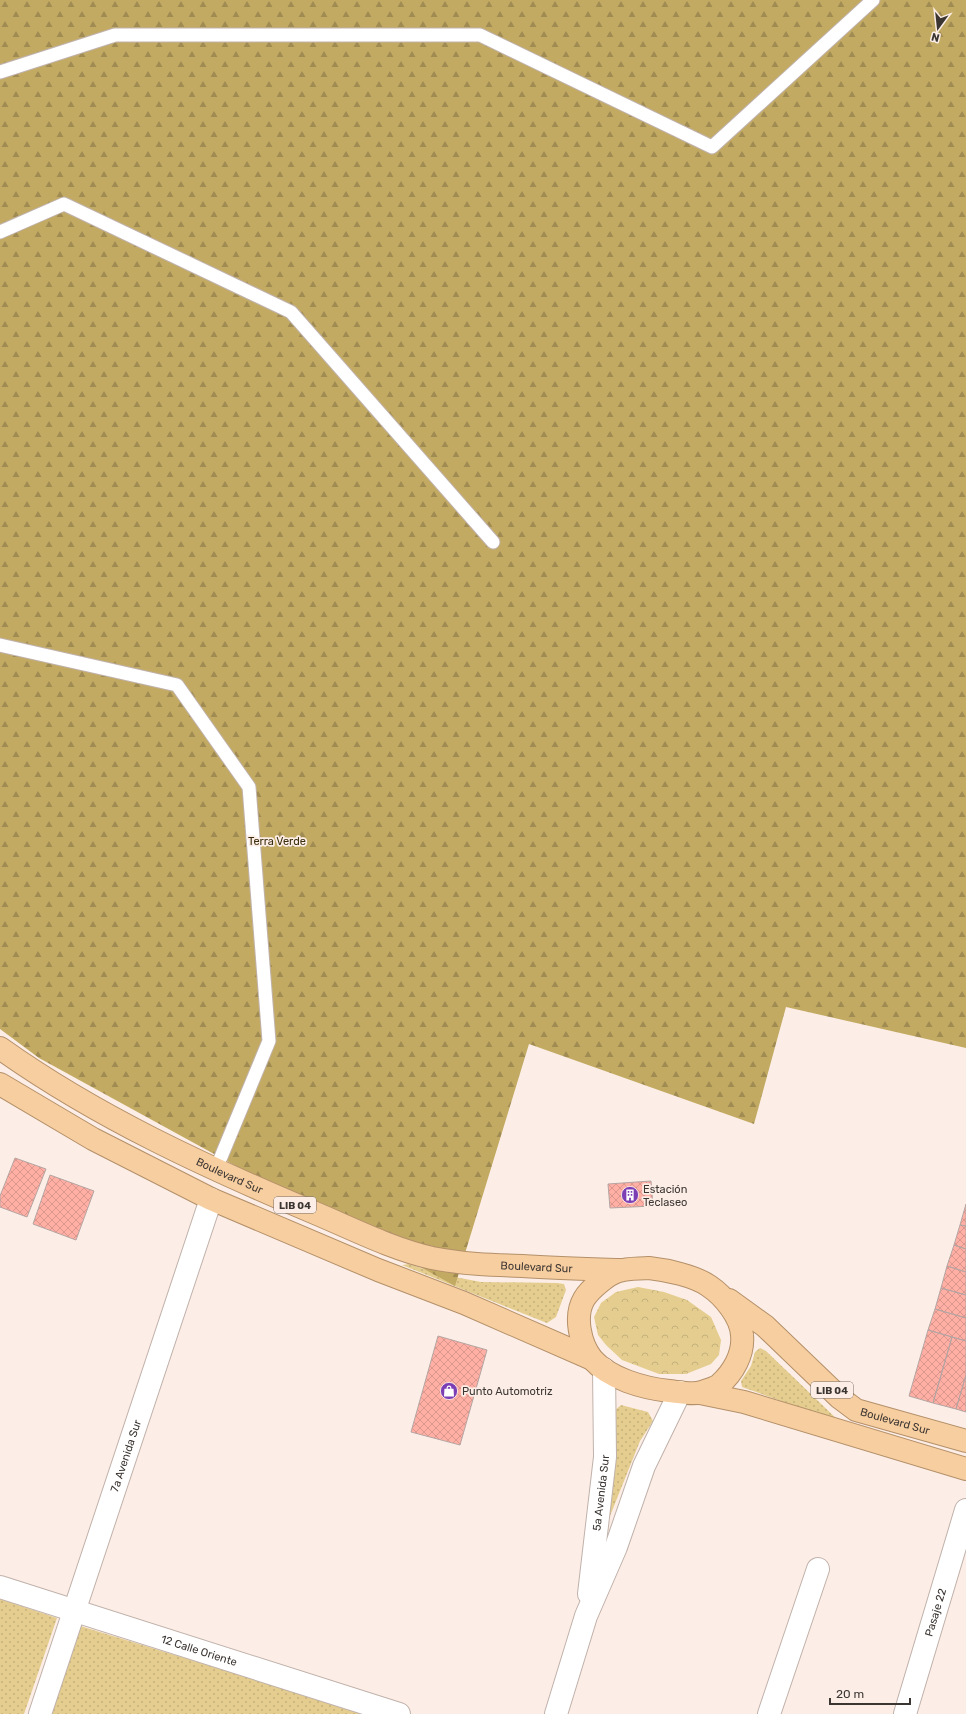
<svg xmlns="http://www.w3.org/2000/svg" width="966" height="1714" viewBox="0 0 966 1714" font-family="Rubik,sans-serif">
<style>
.grass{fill:url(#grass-dots)}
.forest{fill:url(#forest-firs)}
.park{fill:url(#park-crowns)}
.building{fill:url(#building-cross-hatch);stroke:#b5a5a3}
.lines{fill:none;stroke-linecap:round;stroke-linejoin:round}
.service-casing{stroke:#c0b2ab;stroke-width:15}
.minor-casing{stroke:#c0b2ab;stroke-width:24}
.tertiary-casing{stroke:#c0b2ab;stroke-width:24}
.trunk-casing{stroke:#b4906a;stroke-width:24}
.service{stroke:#fff;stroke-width:13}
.minor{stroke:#fff;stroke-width:22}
.tertiary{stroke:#fff;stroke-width:22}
.trunk{stroke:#f7ce9f;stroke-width:22}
.labels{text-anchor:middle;stroke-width:3.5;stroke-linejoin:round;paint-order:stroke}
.shield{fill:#fceee6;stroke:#766d69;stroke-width:1}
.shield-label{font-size:10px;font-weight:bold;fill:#3c3633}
.park-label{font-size:11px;fill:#392e0e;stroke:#fceee6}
.street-label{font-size:11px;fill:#3c3633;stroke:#fceee6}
.poi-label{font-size:11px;fill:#3c3633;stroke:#fceee6;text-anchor:start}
</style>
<defs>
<pattern id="grass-dots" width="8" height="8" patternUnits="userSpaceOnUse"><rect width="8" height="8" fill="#e4cd8e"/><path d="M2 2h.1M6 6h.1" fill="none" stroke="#c4b17b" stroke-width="1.8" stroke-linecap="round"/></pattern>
<pattern id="forest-firs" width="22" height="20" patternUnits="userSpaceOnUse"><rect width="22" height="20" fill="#c3aa63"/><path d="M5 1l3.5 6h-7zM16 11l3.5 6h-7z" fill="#a08b52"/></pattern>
<pattern id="park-crowns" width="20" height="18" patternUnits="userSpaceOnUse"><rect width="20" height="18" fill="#e4cd8e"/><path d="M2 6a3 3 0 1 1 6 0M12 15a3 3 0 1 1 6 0" fill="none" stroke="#c4b17b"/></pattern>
<pattern id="building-cross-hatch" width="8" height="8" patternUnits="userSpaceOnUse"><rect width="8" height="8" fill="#ffafa4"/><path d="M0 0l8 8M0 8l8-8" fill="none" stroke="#db978e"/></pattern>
</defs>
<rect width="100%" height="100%" fill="#fceee6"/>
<!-- grass -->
<path class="grass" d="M409,1264L439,1274L481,1282L557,1283L564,1284L566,1290L556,1317L547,1323L402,1265Z
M760,1348L766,1351L840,1422L742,1387L741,1381L751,1366L755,1352Z
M621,1405L648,1412L653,1421L640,1441L606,1526L613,1412Z
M0,1599L57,1618L24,1714H0Z
M77,1625L367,1714H49Z"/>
<!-- forest -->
<path class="forest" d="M0,0H966V1048L786,1007L754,1124L529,1044L455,1286L39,1058L0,1029Z"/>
<!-- park -->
<path class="park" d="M638,1287L664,1292L687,1300L711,1317L721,1340L719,1355L711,1364L686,1374H659L622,1360L606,1345L598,1335L594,1317L601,1303L616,1292Z"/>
<!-- building -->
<path class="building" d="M15,1158L46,1169L27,1217L0,1207V1196Z
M50,1175L94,1191L76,1240L33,1224Z
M651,1181L653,1206L610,1208L608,1184Z
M966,1204V1226L960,1225Z
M960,1225L966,1226V1249L954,1245Z
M954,1245L966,1249V1272L947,1266Z
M947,1266L966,1272V1295L941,1288Z
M941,1288L966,1295V1318L935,1309Z
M935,1309L966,1318V1341L928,1330Z
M928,1330L952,1337L933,1403L909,1396Z
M438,1336L487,1350L460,1445L411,1432Z
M952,1337L966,1341V1375L956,1409L933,1403Z
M966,1375V1412L956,1409Z"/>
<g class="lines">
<defs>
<path id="service" d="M0,72L115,35H480L712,147L873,0
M0,232L64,204L291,312L493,542
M0,645L177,685L249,787L269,1041L216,1169"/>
<g id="minor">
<path id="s1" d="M0,1587L399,1714"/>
<path id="s2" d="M40,1714L211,1199"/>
<path d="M769,1714L818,1569"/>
<path id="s3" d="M905,1714L966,1510"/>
</g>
<g id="tertiary">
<path id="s4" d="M589,1594L605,1457L604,1369"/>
<path d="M556,1714L586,1616L616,1547L644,1466L680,1392"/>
</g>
<g id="trunk">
<path id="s5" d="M0,1048C97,1117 206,1167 315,1213C353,1229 392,1249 432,1258C462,1264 491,1265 522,1266C554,1268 587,1269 619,1270"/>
<path d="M0,1084L93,1139L211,1199L378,1270L464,1303L592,1359"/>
<path d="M649,1268C667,1270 695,1276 709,1286C724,1296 741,1317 742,1335C744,1354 733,1373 719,1385C715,1388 707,1390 702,1392C693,1395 679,1392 669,1391C643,1388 610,1379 592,1359C580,1344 574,1316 584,1299C590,1289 608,1274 619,1271C628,1268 639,1269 649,1268Z"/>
<path id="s6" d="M729,1300L765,1326L840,1398L856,1410L966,1441"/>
<path d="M700,1393L744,1402L966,1469"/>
</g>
</defs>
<!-- service casing -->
<use href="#service" class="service-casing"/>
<!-- minor casing -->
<use href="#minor" class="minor-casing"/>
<!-- tertiary casing -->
<use href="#tertiary" class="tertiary-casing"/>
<!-- trunk casing -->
<use href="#trunk" class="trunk-casing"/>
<!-- service -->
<use href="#service" class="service"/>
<!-- minor -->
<use href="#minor" class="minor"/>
<!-- tertiary -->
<use href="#tertiary" class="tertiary"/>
<!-- trunk -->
<use href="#trunk" class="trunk"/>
</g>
<!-- icons -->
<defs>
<symbol id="building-disc" viewBox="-11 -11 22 22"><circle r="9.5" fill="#7c3eb4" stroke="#fceee6"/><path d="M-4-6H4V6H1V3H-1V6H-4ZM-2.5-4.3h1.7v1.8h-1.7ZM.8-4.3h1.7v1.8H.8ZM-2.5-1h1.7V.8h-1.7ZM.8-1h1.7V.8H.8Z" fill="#fff"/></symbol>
<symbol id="shop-disc" viewBox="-11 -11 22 22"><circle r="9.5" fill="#7c3eb4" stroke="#fceee6"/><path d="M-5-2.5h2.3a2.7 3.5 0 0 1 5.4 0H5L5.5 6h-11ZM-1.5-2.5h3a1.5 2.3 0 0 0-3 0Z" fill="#fff"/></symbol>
</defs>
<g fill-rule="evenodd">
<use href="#building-disc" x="620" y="1185" width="20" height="20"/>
<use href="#shop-disc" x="439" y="1381" width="20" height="20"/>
</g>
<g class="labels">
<!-- shield labels -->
<g class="shield">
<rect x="274" y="1197" width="42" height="16" rx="3"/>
<rect x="811" y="1382" width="42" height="16" rx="3"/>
</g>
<g class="shield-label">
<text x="295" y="1209">LIB 04</text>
<text x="832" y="1394">LIB 04</text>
</g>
<!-- park labels -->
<g class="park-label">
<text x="277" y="845">Terra Verde</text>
</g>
<!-- street labels -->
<g class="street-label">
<text dy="4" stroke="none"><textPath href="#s5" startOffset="263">Boulevard Sur</textPath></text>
<text dy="4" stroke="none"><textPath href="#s5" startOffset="587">Boulevard Sur</textPath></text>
<text dy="4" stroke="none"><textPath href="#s6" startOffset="209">Boulevard Sur</textPath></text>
<text dy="4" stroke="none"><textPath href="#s2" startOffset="272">7a Avenida Sur</textPath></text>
<text dy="4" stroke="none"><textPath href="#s4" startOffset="102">5a Avenida Sur</textPath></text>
<text dy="4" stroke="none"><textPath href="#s3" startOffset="106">Pasaje 22</textPath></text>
<text dy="4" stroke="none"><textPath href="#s1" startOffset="209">12 Calle Oriente</textPath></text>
</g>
<!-- poi labels -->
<g class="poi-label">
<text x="643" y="1193">Estación<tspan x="643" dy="13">Teclaseo</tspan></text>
<text x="462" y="1395">Punto Automotriz</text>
</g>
</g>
<!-- north arrow -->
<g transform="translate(938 28) rotate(195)" stroke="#fceee6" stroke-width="3" paint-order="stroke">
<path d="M0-3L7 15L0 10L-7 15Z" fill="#3c3633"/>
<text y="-6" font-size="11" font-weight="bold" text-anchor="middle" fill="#3c3633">N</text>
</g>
<!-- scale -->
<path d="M830 1698v6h80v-6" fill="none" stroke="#3c3633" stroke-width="2"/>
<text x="836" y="1698" font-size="12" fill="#3c3633" stroke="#fceee6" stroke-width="3" paint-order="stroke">20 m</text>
</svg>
